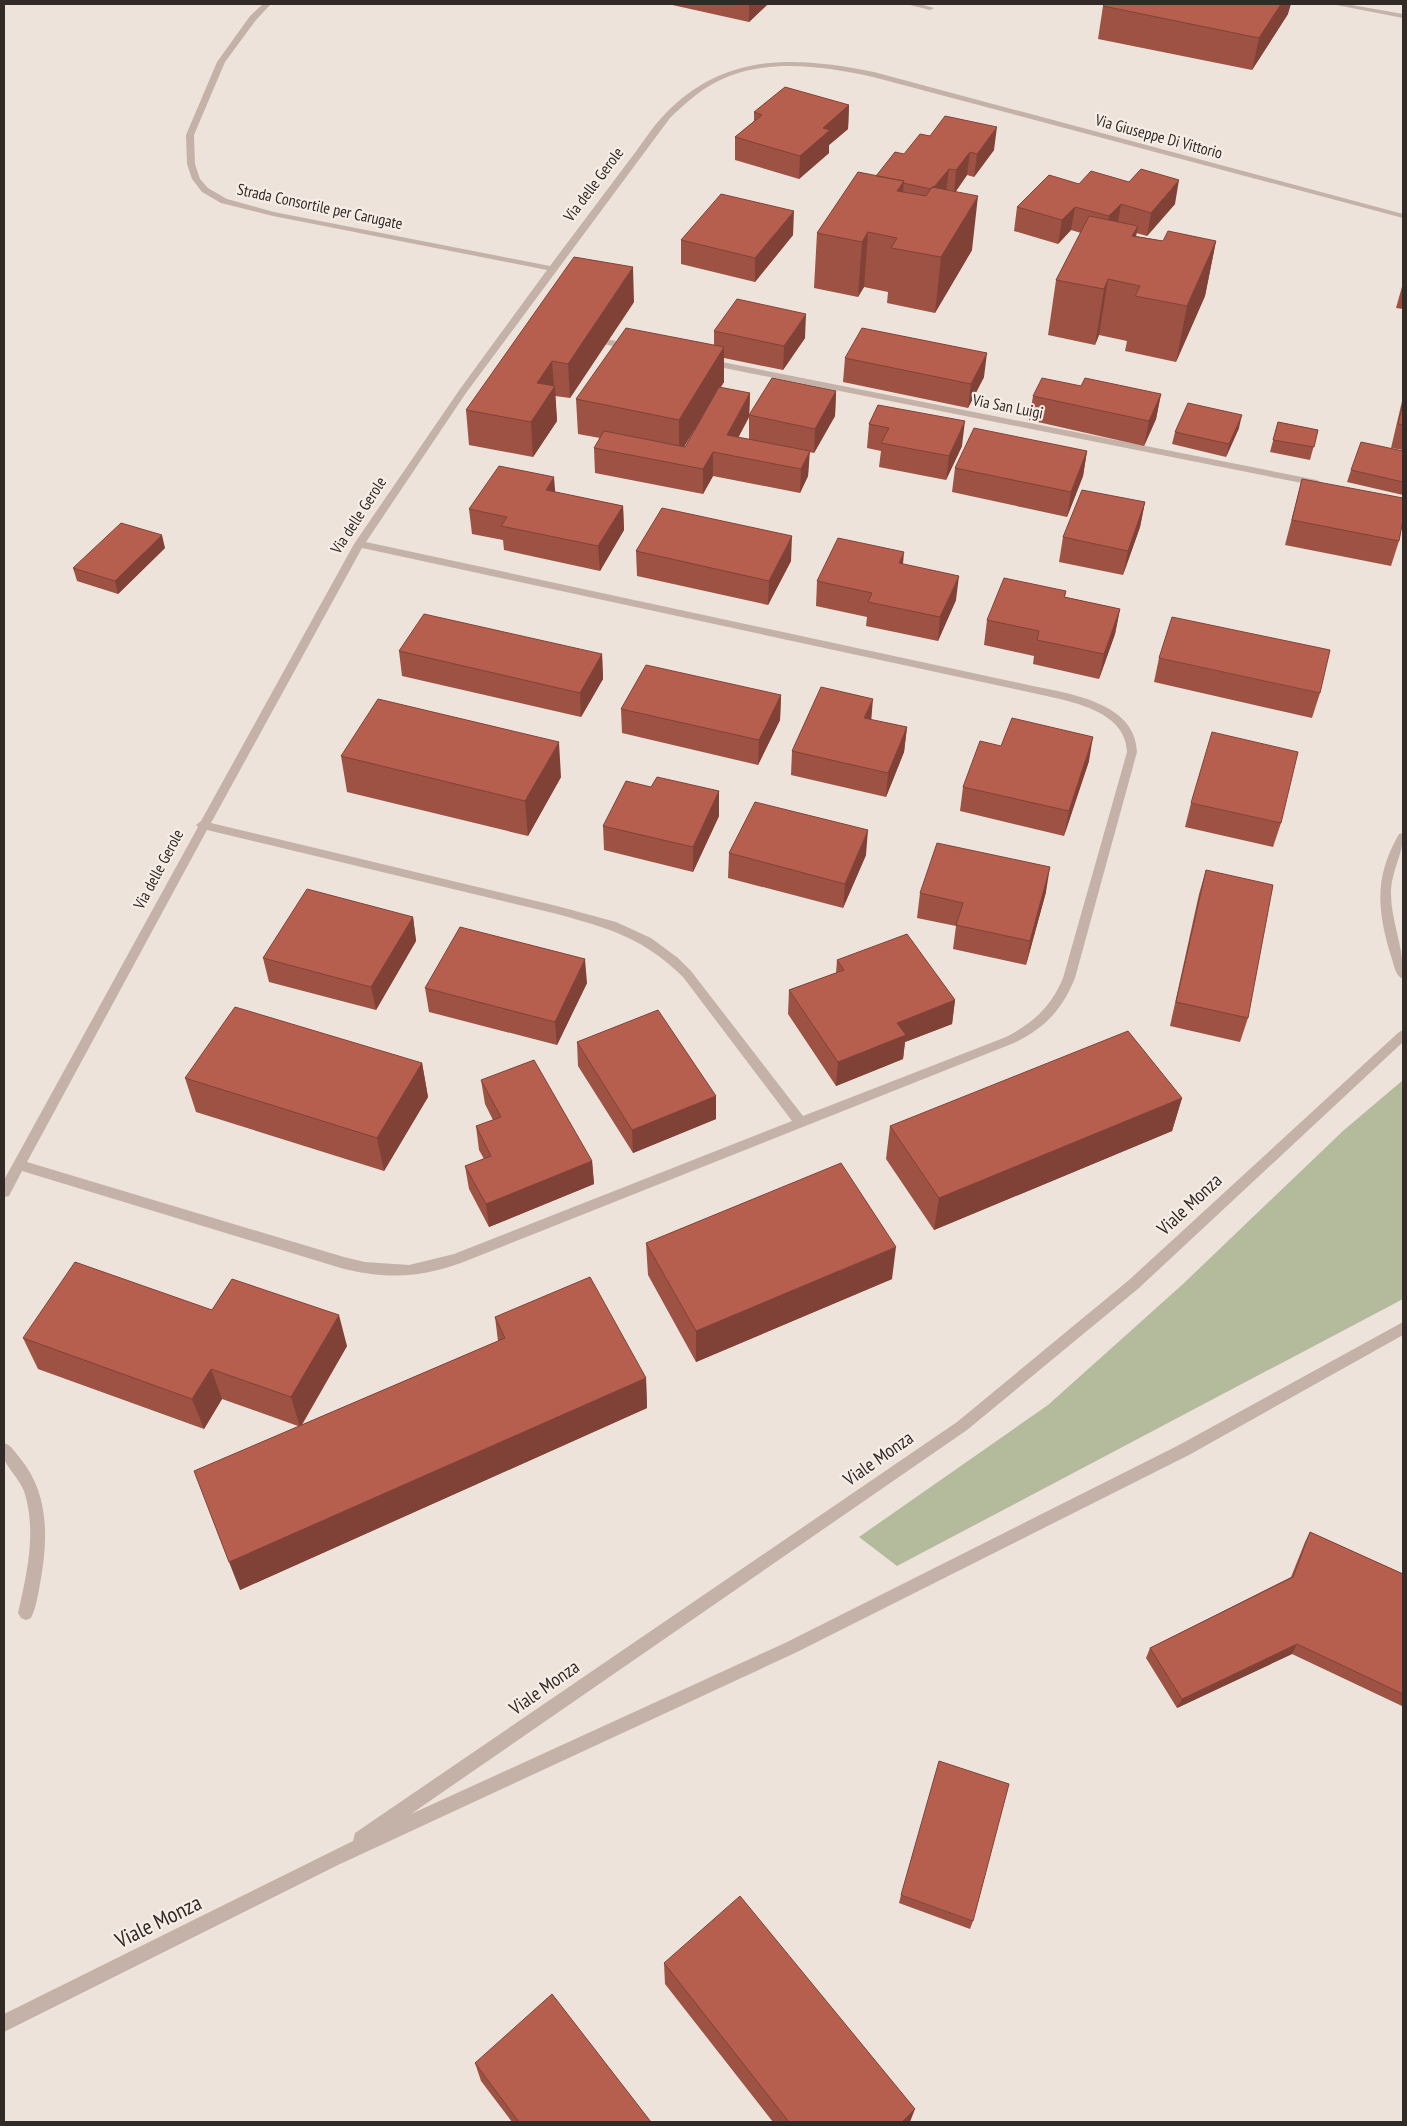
<svg xmlns="http://www.w3.org/2000/svg" width="1407" height="2126" viewBox="0 0 1407 2126" font-family="'PT Sans Narrow',sans-serif">
<style>
.green{fill:#b3bb9c}
.lines{fill:none;stroke-linecap:round;stroke-linejoin:round}
.lane{fill:#c4b2a8;fill-rule:evenodd}
.street{fill:#c4b2a8;fill-rule:evenodd}
.wall{fill:#9d5244;fill-rule:evenodd}
.shaded-wall{fill:#804237}
.building{fill:#b75f4f;stroke:#804237}
.labels{text-anchor:middle;stroke-width:4.5;stroke-linejoin:round;paint-order:stroke}
.far-street-label{font-size:16px;fill:#322a27;stroke:#f6ede6}
.street-label{font-size:19px;fill:#322a27;stroke:#f6ede6}
.near-street-label{font-size:22px;fill:#322a27;stroke:#f6ede6}
</style>
<rect width="100%" height="100%" fill="#eee3da"/>
<!-- green -->
<path class="green" d="M1403,1080V1299L897,1566L859,1537L1048,1405L1183,1284L1344,1130Z"/>
<g class="lines">
<!-- lane -->
<path class="lane" d="M906,4H920L934,8L930,10Z"/>
<!-- street -->
<path class="street" d="M263,4H271L256,20L225,62L194,135L195,164L200,179L208,188L227,199L274,212L550,266C576,231 602,197 628,162C640,147 651,128 665,114C725,52 796,56 874,72L1403,214V218L873,77C814,64 748,55 696,95C687,102 678,110 670,118L466,393L366,542L1033,686C1071,694 1136,703 1137,752L1075,978C1062,1010 1045,1028 1014,1043L461,1263C418,1278 388,1279 344,1269L22,1171L9,1196L4,1197V1180L198,827L196,825L201,821L354,544L460,389L547,270L273,216L221,203L202,192L192,179L187,164L186,135L217,62L250,16ZM362,548L1033,693C1067,701 1126,709 1127,752L1063,978C1051,1007 1033,1023 1006,1037L803,1116L691,971L678,958L651,938L616,922L557,906L211,823ZM207,830L557,914C608,928 644,938 683,977L792,1121L454,1254L409,1265L365,1262L344,1257L27,1162Z
M1331,4H1346L1403,14V18Z
M607,339L634,345L635,347L631,350L604,344V340Z
M707,359L1317,480L1322,483L1317,486L704,364L702,362Z
M1403,833C1404,852 1392,870 1391,890C1390,920 1405,948 1403,979C1395,976 1394,964 1391,956C1377,910 1374,877 1399,834Z
M1403,1030V1042L1139,1288L967,1430L411,1814L785,1643L1179,1445L1403,1322V1335L1189,1455L795,1653L338,1865L4,2032V2014L353,1841L355,1833L957,1422L1129,1280L1399,1032Z
M4,1443C11,1445 15,1452 20,1458C50,1494 48,1541 40,1584C38,1595 36,1608 31,1618L26,1620L21,1618L18,1613C27,1573 37,1531 24,1491C20,1480 5,1465 4,1458C3,1454 4,1447 4,1443Z"/>
</g>
<!-- wall -->
<path class="wall" d="M668,4H768L749,22Z
M1103,6L1288,14L1252,70L1098,39Z
M849,105L848,129L829,145V153L799,179L735,160V137L754,121V112Z
M994,150L974,177L967,175L956,191L972,250L935,313L887,303L888,292L864,287L858,297L814,288L817,233L876,176L904,154Z
M1079,184L1175,204L1147,236L1136,233V236L1163,241H1216L1205,296L1176,362L1125,351L1127,341L1099,335L1095,345L1048,335L1056,280L1081,233L1071,230L1058,244L1014,231L1017,207Z
M793,235L755,282L681,264V240Z
M1403,283V309L1396,308Z
M634,302L570,398L555,396L557,421L533,457L469,445L466,410Z
M714,331L805,338L783,370L724,358V382L720,388L750,393L749,417L738,438L749,439V415L836,391L835,416L814,453L809,452L808,476L800,493L713,476L703,494L595,473L594,448L600,438L578,434L576,399L714,345ZM701,419L685,447L684,446Z
M845,358L984,377L968,408L843,382Z
M1081,386L1161,394L1156,419L1144,446L1029,420L1033,396Z
M1403,397V450L1391,448Z
M878,405L962,446L946,480L879,467L881,451L867,448L869,424Z
M1278,422L1318,430L1310,460L1270,452Z
M1239,428L1226,457L1172,444L1175,432Z
M1087,451L1083,476L1067,517L952,492L955,468Z
M1403,451V495L1347,482L1351,470Z
M1302,479L1399,541L1391,566L1285,545Z
M555,492L623,506L624,530L600,571L504,550L503,540L472,534L469,509Z
M1145,502L1140,527L1123,575L1059,562L1063,537Z
M165,548L118,594L77,581L73,568Z
M636,551L791,561L768,605L637,576Z
M903,564L956,600L938,641L866,626L867,617L816,606L817,581Z
M1066,591L1065,597L1120,609L1115,634L1099,679L1033,664L1034,656L984,645L987,620Z
M399,651L602,654L603,679L581,717L402,676Z
M1159,658L1320,693L1312,718L1154,682Z
M781,695L780,720L758,765L622,733L621,709Z
M907,727L904,752L886,797L791,775L792,751Z
M1001,746L1089,761L1064,836L960,811L963,787Z
M341,756L561,777L528,836L347,792Z
M651,787L719,791V816L693,872L604,850L603,826Z
M1191,803L1281,823L1273,847L1185,827Z
M729,853L866,855L843,908L728,878Z
M1206,870L1248,1018L1240,1042L1170,1026L1199,894Z
M1046,892L1026,965L953,949L956,926L917,918L920,893Z
M413,917L416,941L376,1010L269,982L263,958Z
M837,960L955,1000L952,1024L905,1042L903,1059L836,1086L788,1014L789,990L836,973Z
M587,983L557,1045L429,1012L425,988Z
M577,1042L716,1096V1119L633,1153L578,1066Z
M422,1063L428,1097L384,1171L196,1112L185,1078Z
M481,1080L592,1161L594,1184L489,1227L469,1189L465,1166L484,1159L479,1150L476,1126L493,1120L485,1104Z
M1182,1098L1172,1131L934,1230L886,1159L890,1126Z
M646,1243L892,1279L696,1362L648,1275Z
M212,1310L347,1346L302,1425L498,1341L495,1317L646,1378L647,1408L240,1590L298,1426L222,1399L204,1429L38,1369L23,1338Z
M1310,1532L1403,1574V1703L1402,1706L1292,1654L1177,1708L1146,1658L1150,1648L1291,1577L1305,1542Z
M901,1895L973,1921L970,1929L899,1903Z
M664,1963L910,2122H773L665,1984Z
M475,2063L651,2122H512L481,2081Z"/>
<!-- shaded-wall -->
<path class="shaded-wall" d="M749,4H768L749,22Z
M1281,4H1291L1288,14L1252,70L1259,38Z
M849,105L848,129L829,145V153L799,179L800,156L823,128Z
M997,127L994,150L974,177L977,154Z
M970,152L967,175L954,194L956,170Z
M949,169L946,192L933,189Z
M1179,180L1175,204L1147,236L1151,213Z
M904,181L899,236L897,191Z
M978,196L972,250L935,313L941,257Z
M1121,204L1117,228L1105,240L1109,216Z
M1075,207L1071,230L1058,244L1062,220Z
M794,211L793,235L755,282V258Z
M1138,226L1128,281L1132,236Z
M868,232L864,287L858,297L862,242Z
M1216,241L1205,296L1176,362L1187,306Z
M633,267L634,302L570,398L568,364Z
M1108,279L1099,335L1095,345L1104,289Z
M806,314L805,338L783,370L784,346Z
M724,347V382L679,455V420Z
M987,353L984,377L968,408L971,384Z
M552,361L554,388L555,386L557,421L533,457L531,422L537,383Z
M836,391L835,416L814,453L815,429Z
M750,393L749,417L729,455L727,435Z
M1161,394L1156,419L1144,446L1149,421Z
M1242,415L1239,428L1226,457L1229,444Z
M965,421L962,446L946,480L949,456Z
M810,451L808,476L800,493L801,469Z
M1087,451L1083,476L1067,517L1071,492Z
M713,452V476L703,494V469Z
M554,477L556,501L546,490Z
M1145,502L1140,527L1123,575L1128,551Z
M623,506L624,530L600,571L598,546Z
M162,535L165,548L118,594L115,581Z
M792,536L791,561L768,605L769,581Z
M904,552L902,576L899,563Z
M959,576L956,600L938,641L940,617Z
M1120,609L1115,634L1099,679L1104,654Z
M602,654L603,679L581,717L580,693Z
M781,695L780,720L758,765L759,740Z
M873,699L871,723L864,718Z
M907,727L904,752L886,797L888,773Z
M1093,737L1089,761L1064,836L1069,811Z
M559,742L561,777L528,836L525,801Z
M719,791V816L693,872V847Z
M868,830L866,855L843,908L845,884Z
M1050,867L1046,892L1026,965L1030,941Z
M413,917L416,941L376,1010L371,987Z
M585,959L587,983L557,1045L555,1022Z
M955,1000L952,1024L905,1042L903,1059L836,1086L838,1062L897,1023Z
M422,1063L428,1097L384,1171L377,1138Z
M716,1096V1119L633,1153L632,1130Z
M1182,1098L1172,1131L934,1230L939,1198Z
M592,1161L594,1184L489,1227L486,1204Z
M896,1247L892,1279L696,1362V1331Z
M339,1315L347,1346L300,1427L291,1397Z
M211,1369L222,1399L204,1429L192,1399Z
M646,1378L647,1408L240,1590L229,1562Z
M1297,1644L1292,1654L1177,1708L1182,1699Z
M915,2109L910,2122H902Z"/>
<!-- building -->
<path class="building" d="M1105,4H1281L1259,38L1103,6Z
M785,87L849,105L823,128L830,130L800,156L735,137L762,115L754,112Z
M945,116L997,127L977,154L970,152L956,170L949,169L934,187H932L931,189L903,183L904,181L876,176L895,152L904,154L920,134L930,136Z
M1141,169L1179,180L1151,213L1121,204L1109,216L1075,207L1062,220L1017,207L1049,175L1079,184L1091,171L1129,182Z
M858,172L904,181L897,191L926,196L932,187L978,196L941,257L891,248L897,238L868,232L862,242L817,233Z
M721,194L794,211L755,258L681,240Z
M1089,216L1138,226L1132,236L1163,241L1168,231L1216,241L1187,306L1135,296L1140,286L1108,279L1104,289L1056,280Z
M574,257L633,267L568,364L552,361L537,383L555,386L531,422L466,410Z
M737,299L806,314L784,346L714,331Z
M626,328L724,347L679,420L576,399Z
M862,328L987,353L971,384L845,358Z
M772,378L836,391L815,429L749,415Z
M1042,378L1081,386L1085,378L1161,394L1149,421L1033,396Z
M719,387L750,393L727,435L810,451L801,469L713,452L703,469L594,448L604,431L685,447Z
M1188,403L1242,415L1229,444L1175,432Z
M1403,403V425L1398,424Z
M878,405L965,421L949,456L881,443L889,428L869,424Z
M1278,422L1318,430L1314,447L1273,440Z
M974,428L1087,451L1071,492L955,468Z
M1361,442L1403,451V482L1351,470Z
M499,466L554,477L546,490L623,506L598,546L501,526L507,517L469,509Z
M1302,479L1403,498V520L1399,541L1292,520Z
M1082,490L1145,502L1128,551L1063,537Z
M662,508L792,536L769,581L636,551Z
M121,523L162,535L115,581L73,568Z
M838,538L904,552L899,563L959,576L940,617L868,602L872,593L817,581Z
M1004,578L1066,591L1064,597L1120,609L1104,654L1037,640L1039,631L987,620Z
M424,614L602,654L580,693L399,651Z
M1172,617L1330,650L1320,693L1159,658Z
M646,665L781,695L759,740L621,709Z
M821,687L873,699L864,718L907,727L888,773L792,751Z
M378,699L559,742L525,801L341,756Z
M1012,718L1093,737L1069,811L963,787L980,741L1001,746Z
M1212,732L1298,752L1281,823L1191,803Z
M657,777L719,791L693,847L603,826L626,781L651,787Z
M755,802L868,830L845,884L729,853Z
M937,843L1050,867L1030,941L956,925L963,903L920,893Z
M1206,870L1273,885L1248,1018L1176,1002Z
M307,889L413,917L371,987L263,958Z
M460,927L585,959L555,1022L425,988Z
M907,934L955,1000L897,1023L906,1035L838,1062L789,990L844,970L837,960Z
M235,1007L422,1063L377,1138L185,1078Z
M658,1010L716,1096L632,1130L577,1042Z
M1128,1031L1182,1098L939,1198L890,1126Z
M534,1060L592,1161L486,1204L465,1166L491,1156L476,1126L501,1117L481,1080Z
M841,1163L896,1247L696,1331L646,1243Z
M75,1262L212,1310L232,1279L339,1315L291,1397L211,1369L192,1399L23,1338Z
M590,1277L646,1378L229,1562L194,1471L505,1338L495,1317Z
M1310,1532L1403,1574V1694L1297,1644L1182,1699L1150,1648L1293,1577Z
M939,1761L1009,1784L973,1921L901,1895Z
M740,1896L915,2109L902,2122H789L664,1963Z
M552,1994L651,2122H519L475,2063Z"/>
<g class="labels">
<!-- far-street labels -->
<g class="far-street-label">
<text transform="translate(1159 136) rotate(15)" y="6">Via Giuseppe Di Vittorio</text>
<text transform="translate(593 184) rotate(-53)" y="6">Via delle Gerole</text>
<text transform="translate(320 206) rotate(12)" y="6">Strada Consortile per Carugate</text>
<text transform="translate(1008 406) rotate(11)" y="6">Via San Luigi</text>
<text transform="translate(358 515) rotate(-57)" y="6">Via delle Gerole</text>
<text transform="translate(158 869) rotate(-62)" y="6">Via delle Gerole</text>
</g>
<!-- street labels -->
<g class="street-label">
<text transform="translate(1189 1204) rotate(-43)" y="7">Viale Monza</text>
<text transform="translate(878 1458) rotate(-35)" y="7">Viale Monza</text>
<text transform="translate(544 1687) rotate(-35)" y="7">Viale Monza</text>
</g>
<!-- near-street labels -->
<g class="near-street-label">
<text transform="translate(158 1921) rotate(-26)" y="8">Viale Monza</text>
</g>
</g>
<!-- border -->
<rect width="1407" height="2126" fill="none" stroke="#322a27" stroke-width="10"/>
</svg>
